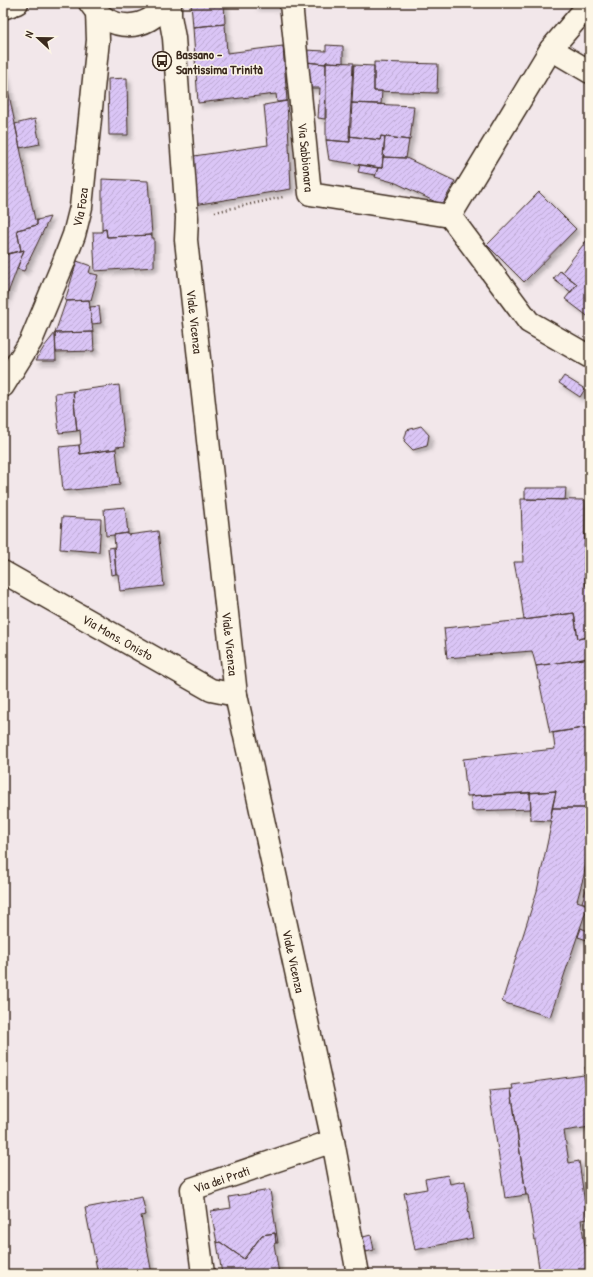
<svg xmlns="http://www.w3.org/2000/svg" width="593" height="1277" viewBox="0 0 593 1277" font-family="'Patrick Hand',sans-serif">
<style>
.grass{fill:#c8d487;stroke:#827f52}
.building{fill:url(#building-hatch);stroke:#3b2a1e;filter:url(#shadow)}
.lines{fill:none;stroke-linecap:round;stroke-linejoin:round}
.street-casing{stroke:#3b2a1e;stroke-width:25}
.secondary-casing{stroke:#3b2a1e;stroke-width:25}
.path{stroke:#3b2a1e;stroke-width:2.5;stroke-dasharray:1 3;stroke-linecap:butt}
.street{stroke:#fcf5e5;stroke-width:22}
.secondary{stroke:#fcf5e5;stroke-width:22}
.labels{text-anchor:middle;stroke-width:3;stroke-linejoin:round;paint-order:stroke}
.poi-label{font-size:13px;font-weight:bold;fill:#3b2a1e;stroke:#fcf5e5;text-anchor:start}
.street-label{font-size:13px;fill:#3b2a1e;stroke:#fcf5e5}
</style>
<defs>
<pattern id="building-hatch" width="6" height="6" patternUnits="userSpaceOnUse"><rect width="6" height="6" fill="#dac5f6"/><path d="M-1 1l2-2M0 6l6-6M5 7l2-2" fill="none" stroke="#bca9d2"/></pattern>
<filter id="shadow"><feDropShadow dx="3.5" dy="3.5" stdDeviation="2" flood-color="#0004"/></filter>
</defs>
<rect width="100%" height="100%" fill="#f2e7ea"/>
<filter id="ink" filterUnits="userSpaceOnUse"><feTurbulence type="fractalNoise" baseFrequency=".025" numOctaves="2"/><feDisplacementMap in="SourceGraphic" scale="8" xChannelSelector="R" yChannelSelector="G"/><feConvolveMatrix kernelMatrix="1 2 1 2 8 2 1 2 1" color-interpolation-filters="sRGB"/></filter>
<g filter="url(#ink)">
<!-- grass -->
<path class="grass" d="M112,3H145C134,10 123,10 112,3Z"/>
<!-- building -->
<path class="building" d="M191,3H224L225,24L193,27Z
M255,3H282V6H255Z
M225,24L227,53L283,46L287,101L277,102L276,94L198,103L193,27Z
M326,45L343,46V63L326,62V64L305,62L304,50L326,51Z
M305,62L326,64L325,119L318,118L320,88H305Z
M326,62L354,63L350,142L326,140Z
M374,62L438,64L437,93L374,91Z
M353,65L374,66V91H382L381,104L351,103Z
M3,66L35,220H37V225L17,230L21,251L3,255Z
M127,78L128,135H109L108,79Z
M287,101L291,189L194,205V156L268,145L264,105Z
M351,103L414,106L410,140L381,136L380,140L349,136Z
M35,119L40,144L20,148L15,124Z
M349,136L380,140L381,136L385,137L382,168L329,160L326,140L350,142Z
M385,137L409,140L406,158L383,157Z
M383,157L406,158L455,181L442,205L396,183L375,177L378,168H382Z
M360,165L378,168L375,175L358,172Z
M102,179L148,181L152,235L107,237L106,229L102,230Z
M539,192L576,229L524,282L487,245Z
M50,217L24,271L17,269L24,250L21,251L17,230L37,225V220Z
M106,229L107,237L152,235V238H154V267L95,271L93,232H102V230Z
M590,236V318L565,299L577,284L562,272Z
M24,250L17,269L3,306V255Z
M77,261L91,266L89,273L98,275L91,300L65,301Z
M560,271L577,284L571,292L553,279Z
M89,300L93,332L55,333L66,301Z
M99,306L101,323L92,324L90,307Z
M93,332L94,351L56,352L55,333Z
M55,333L56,360H36L44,347Z
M564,376L585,389L580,397L559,383Z
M119,385L125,446L116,447V449L80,454L79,445L81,444L80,430L77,431L73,391Z
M73,391L77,431L59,433L55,393Z
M421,426L429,435L427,446L413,450L404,441L407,430Z
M79,445L80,454L116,449L120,485L63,491L59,447Z
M525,488H566L565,500L525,499Z
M521,499L585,500L584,569L586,586L590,585V640L589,637L578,639L574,613L524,620L521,598L514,562H523Z
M125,507L128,533L106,536L104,509Z
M62,517L101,519L99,552L60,549Z
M158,531L164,586L120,591L118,574H116L114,547H115L114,535L128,533V535Z
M114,547L116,574L111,575L108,548Z
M574,613L578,639L589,637L590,658L536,666L532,651L447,658L444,628L524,620Z
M590,658V727L550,733L536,666Z
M590,727V808H552L556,791L467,796L463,759L555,749L553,733Z
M556,791L550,821L531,820L530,793Z
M530,793L531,809L472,811L471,796Z
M552,808H590V834L584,875L577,901L588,905L550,1017L502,1002L537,891L552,821H550Z
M590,877V909L588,908V905L582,902Z
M581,928L590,932V941L578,937Z
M585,1067H590V1112L584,1075L586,1074Z
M584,1075L590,1112V1127L564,1131L569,1163L579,1161L587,1219L581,1220L589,1274H540L528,1195H526L511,1089H513L512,1085Z
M511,1089L526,1195L505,1198L489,1091Z
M448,1175L450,1184L465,1181L469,1208L468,1209L473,1238L415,1250L404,1193L427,1189L425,1179Z
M270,1190L278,1243H276L275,1233L262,1235L244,1259L220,1242L217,1243L211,1211L231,1208L229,1197Z
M142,1197L146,1215L141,1216L152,1274H98L85,1208Z
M275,1233L276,1243L274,1244L279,1274H222L217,1243L220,1242L244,1259L262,1235Z
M371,1235L374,1250L366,1252L363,1237Z"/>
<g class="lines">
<defs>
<g id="street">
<path id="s1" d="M291,3L310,194L450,216"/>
<path d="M590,3L551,49L450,216L529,322L590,357"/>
<path d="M3,8L17,3"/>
<path d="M551,49L590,72"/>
<path id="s2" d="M203,1274L192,1189L333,1141"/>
</g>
<g id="secondary">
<path d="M90,3C109,32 147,33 166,3"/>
<path id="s3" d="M170,3V16L174,38L187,218L186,240L236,695L333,1141L358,1274"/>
<path id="s4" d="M3,386L31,341L63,264L74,235L81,207L98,40L97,12"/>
<path id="s5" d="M3,572L211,690L236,695"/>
</g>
</defs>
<!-- street casing -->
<use href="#street" class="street-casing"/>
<!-- secondary casing -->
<use href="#secondary" class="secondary-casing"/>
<!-- path -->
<path class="path" d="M215,212L283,197"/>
<!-- street -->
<use href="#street" class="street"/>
<!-- secondary -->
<use href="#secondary" class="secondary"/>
</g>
</g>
<!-- icons -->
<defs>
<symbol id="bus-ring" viewBox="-11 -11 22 22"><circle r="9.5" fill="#fcf5e5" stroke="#3b2a1e" stroke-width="1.5"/><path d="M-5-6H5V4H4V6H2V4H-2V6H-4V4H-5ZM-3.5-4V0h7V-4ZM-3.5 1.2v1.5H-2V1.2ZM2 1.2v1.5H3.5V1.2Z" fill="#3b2a1e"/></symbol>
</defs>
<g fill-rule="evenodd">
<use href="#bus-ring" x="151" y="50" width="22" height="22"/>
</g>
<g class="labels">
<!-- poi labels -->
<g class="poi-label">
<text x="176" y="59">Bassano -<tspan x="176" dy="15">Santissima Trinità</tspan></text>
</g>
<!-- street labels -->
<g class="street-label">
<text dy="5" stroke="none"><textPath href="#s1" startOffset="155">Via Sabbionara</textPath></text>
<text dy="5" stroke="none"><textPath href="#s4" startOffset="196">Via Foza</textPath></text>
<text dy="5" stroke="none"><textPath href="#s3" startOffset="320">Viale Vicenza</textPath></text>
<text dy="5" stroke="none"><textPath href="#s5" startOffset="132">Via Mons. Onisto</textPath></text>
<text dy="5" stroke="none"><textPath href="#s3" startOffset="644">Viale Vicenza</textPath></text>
<text dy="5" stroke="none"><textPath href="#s3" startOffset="968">Viale Vicenza</textPath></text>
<text dy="5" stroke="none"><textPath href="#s2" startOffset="117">Via dei Prati</textPath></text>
</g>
</g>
<!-- margin -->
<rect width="593" height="1277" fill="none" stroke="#fcf5e5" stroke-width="16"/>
<rect x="8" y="8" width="577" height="1261" fill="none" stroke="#3b2a1e" stroke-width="1.5" filter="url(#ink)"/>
<!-- north arrow -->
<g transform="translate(38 38) rotate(292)" stroke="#fcf5e5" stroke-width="3" paint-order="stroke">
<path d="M0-3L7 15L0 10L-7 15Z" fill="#3b2a1e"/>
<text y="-6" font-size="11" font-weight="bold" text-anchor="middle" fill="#3b2a1e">N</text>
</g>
</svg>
